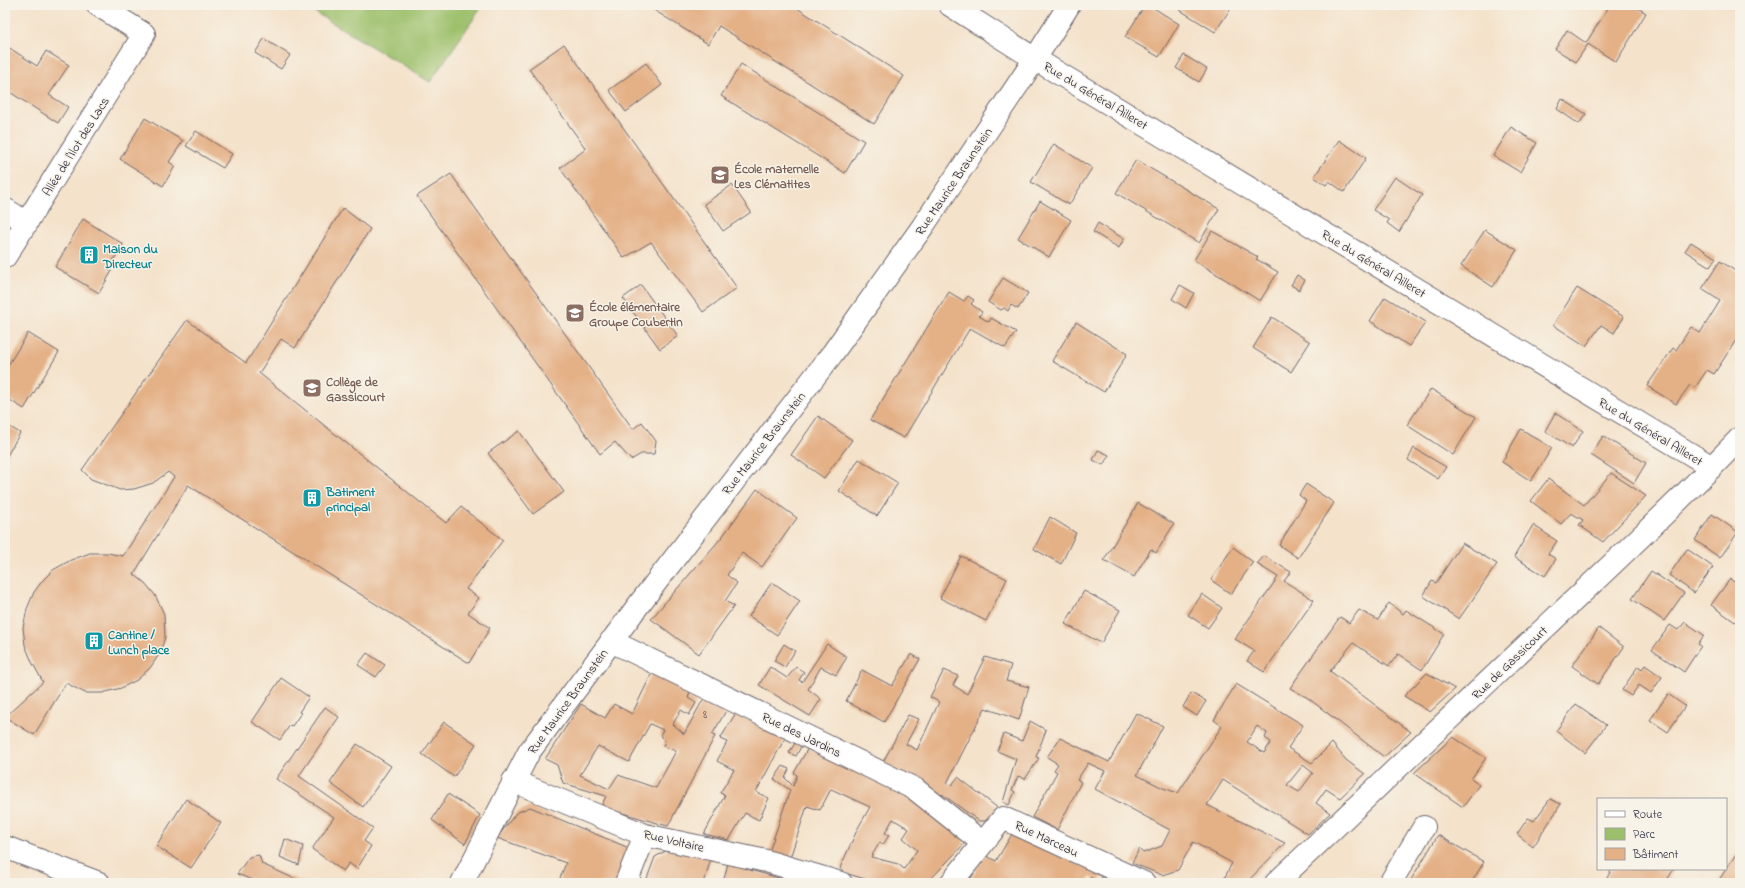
<svg xmlns="http://www.w3.org/2000/svg" width="1745" height="888" viewBox="0 0 1745 888" font-family="'Indie Flower',sans-serif">
<style>
.green{fill:#9cc06a;stroke:#5f7152}
.building{fill:#e4b086;fill-rule:evenodd}
.lines{fill:none;stroke-linecap:round;stroke-linejoin:round}
.minor-casing{stroke:#6c656d;stroke-width:24}
.minor{stroke:#fff;stroke-width:22}
.labels{text-anchor:middle;stroke-width:3;stroke-linejoin:round;paint-order:stroke}
.number-label{font-size:11px;fill:#52464e}
.street-label{font-size:13px;fill:#22223b;stroke:#f7f3e8}
.education-label{font-size:13px;font-weight:bold;fill:#785e54;stroke:#f7f3e8;text-anchor:start}
.culture-label{font-size:13px;font-weight:bold;fill:#0d838f;stroke:#f7f3e8;text-anchor:start}
</style>
<rect width="100%" height="100%" fill="#f7f3e8"/>
<filter id="ink" filterUnits="userSpaceOnUse"><feTurbulence type="fractalNoise" baseFrequency=".025" numOctaves="2"/><feDisplacementMap in="SourceGraphic" scale="8" xChannelSelector="R" yChannelSelector="G"/><feConvolveMatrix kernelMatrix="1 2 1 2 8 2 1 2 1" color-interpolation-filters="sRGB"/></filter>
<filter id="wash" filterUnits="userSpaceOnUse"><feTurbulence type="fractalNoise" baseFrequency=".012" numOctaves="4" result="noise"/><feDisplacementMap in="SourceGraphic" scale="16" xChannelSelector="R" yChannelSelector="G"/><feGaussianBlur stdDeviation="0.9" result="paint"/><feColorMatrix in="noise" values="0 0 0 0 0 0 0 0 0 0 0 0 0 0 0 0 0 1.4 0 .05"/><feComposite in="paint" operator="in"/></filter>
<g filter="url(#wash)">
<rect width="100%" height="100%" fill="#f4e2ca"/>
<!-- green -->
<path class="green" d="M303,5H483L430,82Z"/>
<g id="blocks">
<!-- building -->
<path class="building" d="M646,5H792L904,76L874,124L719,26L708,44Z
M1145,5H1149L1179,24L1159,57L1125,37Z
M1184,5H1233L1215,32L1180,10Z
M1610,5H1633L1646,13L1616,62L1588,44L1576,62L1555,49L1567,30L1586,43Z
M1727,5H1740V8L1727,6Z
M264,39L290,55L281,69L255,53Z
M564,44L737,288L703,312L651,242L624,258L560,168L586,149L529,69Z
M5,45L37,66L46,51L69,65L49,95L68,107L58,123L5,89Z
M1184,55L1207,69L1199,82L1176,68Z
M646,63L662,85L626,112L609,90Z
M741,64L864,141L845,173L721,96Z
M1562,99L1586,114L1579,124L1557,109Z
M145,118L183,141L169,162L175,166L163,186L120,159Z
M1511,127L1537,143L1520,172L1493,156Z
M196,131L232,154L223,168L186,146Z
M1339,140L1366,158L1344,192L1329,181L1326,185L1314,177Z
M1054,144L1092,168L1069,205L1031,182Z
M1136,160L1219,209L1199,243L1116,193Z
M451,174L633,429L642,422L656,441L654,454H641L631,460L615,442L600,454L417,196Z
M1395,177L1422,195L1399,232L1387,223L1389,220L1373,210Z
M732,185L751,212L723,231L704,204Z
M1040,201L1071,220L1049,257L1018,238Z
M343,208L370,229L295,348L281,339L259,373L446,523L461,507L503,540L466,589L479,598L468,613L490,628L469,663L188,485L134,574L145,583L155,595L164,614L165,637L160,653L150,668L137,680L121,688L102,693H85L66,683L34,735L5,717L43,682L32,662L25,645L23,628L27,609L34,592L43,580L53,570L71,560L90,553H108L123,556L174,477L168,472L153,483L134,489L120,490L91,479L82,470L187,320L246,363Z
M83,219L123,244L108,269L112,271L99,293L55,267Z
M1098,223L1124,239L1119,248L1093,232Z
M1485,230L1517,250L1493,287L1461,266Z
M1212,231L1258,257L1256,259L1278,272L1260,301L1194,260Z
M1691,242L1716,258L1710,267L1685,251Z
M1720,261L1740,274V334L1714,374L1707,370L1695,388L1690,385L1676,404L1647,386L1673,348L1676,350L1691,327L1700,333L1720,301L1702,289Z
M1297,275L1305,280L1299,290L1291,285Z
M1003,278L1028,293L1018,309L1011,305L1008,311L1004,308L1001,310L988,302Z
M641,285L678,336L660,349L623,298Z
M1180,285L1194,293L1186,308L1172,299Z
M1577,288L1624,317L1614,333L1601,325L1586,346L1553,325Z
M949,292L964,301L968,296L974,300L971,304L982,312L979,316L989,322L991,318L1016,332L1005,348L970,328L904,438L870,420Z
M1385,297L1426,322L1409,346L1370,321Z
M1272,317L1310,342L1291,372L1253,348Z
M1076,322L1127,354L1104,392L1052,361Z
M28,333L59,352L24,409L5,397V370Z
M1431,389L1476,417L1453,455L1407,425Z
M1555,413L1583,431L1572,448L1545,431Z
M818,416L852,440L824,478L791,455Z
M5,424L20,433L5,459Z
M1521,429L1552,448L1531,481L1502,462Z
M519,431L564,492L533,514L488,453Z
M1603,436L1646,463L1634,483L1591,455Z
M1414,448L1446,467L1438,479L1408,460Z
M1098,450L1109,455L1103,465L1093,460Z
M859,459L898,483L877,516L839,491Z
M1611,473L1646,496L1603,542L1579,525L1583,520L1571,513L1561,524L1531,501L1548,479L1584,505Z
M1306,484L1334,503L1298,558L1279,545L1306,501L1299,495Z
M757,489L797,518L762,567L742,553L727,575L737,583L725,601L734,606L699,654L651,619L722,537Z
M1138,503L1174,524L1156,553L1151,549L1134,577L1104,560Z
M1712,514L1738,532L1720,558L1695,540Z
M1050,517L1076,533L1061,564L1034,549Z
M1533,525L1557,541L1548,554L1556,559L1545,576L1514,557Z
M1462,543L1497,564L1459,619L1423,596L1432,581L1436,583Z
M1233,547L1253,562L1231,594L1211,580Z
M1687,549L1713,567L1694,593L1669,575Z
M961,556L1007,579L986,621L940,598Z
M1264,556L1291,572L1284,581L1314,600L1264,672L1247,661L1254,651L1235,639L1278,577L1257,564Z
M1651,571L1684,593L1664,621L1632,599Z
M1730,579L1740,586L1737,594L1740,597V615L1735,622L1711,605Z
M772,582L800,601L777,635L749,616Z
M1084,591L1120,610L1101,643L1065,624Z
M1202,594L1222,608L1208,628L1188,615Z
M1389,603L1403,614L1406,610L1444,634L1422,670L1398,654L1389,666L1353,643L1330,671L1411,732L1384,757L1308,698L1290,688L1340,617L1349,623L1359,610L1378,620Z
M1685,622L1704,635L1698,644L1701,646L1684,672L1652,650L1670,625L1678,630Z
M1599,628L1624,647L1598,684L1572,666Z
M784,644L795,651L785,667L774,661Z
M827,644L847,657L836,675L821,667L808,689L821,699L810,716L759,685L770,667L787,678L796,667L804,672L799,680L802,682Z
M367,653L385,665L376,677L358,665Z
M911,654L920,659L884,722L846,701L862,670L892,686Z
M985,657L1011,665L1006,681L1029,687L1019,720L985,708L947,783L951,786L958,777L999,809L985,821H979L942,794L938,798L883,762L908,715L919,719L906,744L917,750L939,702L930,697L944,670L958,676L953,685L967,694Z
M1645,665L1662,677L1651,693L1639,685L1631,696L1622,690L1638,666L1642,669Z
M652,673L690,691L688,698L696,703L689,715L681,710L673,724L684,734L704,698L727,709L712,735L715,736L668,826L601,807L606,796L563,783L557,765L545,759L581,704L605,718L614,704L632,714ZM650,724L663,730L660,735L665,741L663,746L676,751L656,788L618,775L609,789L580,775L598,746L629,762Z
M1427,673L1455,689L1430,712L1404,696Z
M281,678L309,697L299,712L301,713L292,726L290,725L280,740L252,722Z
M1236,684L1303,725L1288,748L1312,763L1332,743L1346,760L1365,774L1340,798L1326,789L1316,803L1330,813L1308,834L1223,780L1207,805L1285,843L1246,883H1222L1232,863L1193,842L1178,870L1162,875L1132,863L1139,849L1143,853L1162,846L1170,830L1095,789L1105,771L1088,763L1077,780L1081,782L1057,830L1032,817L1057,772L1054,770L1058,764L1047,757L1060,738L1109,762L1136,713L1163,726L1137,775L1163,788L1178,793L1222,726L1214,720ZM1257,726L1267,733L1265,738L1271,742L1264,753L1247,742ZM1303,765L1313,773L1299,792L1287,785Z
M1191,693L1206,701L1197,716L1183,707Z
M1668,694L1685,706L1668,732L1650,720Z
M1576,704L1606,725L1585,753L1556,731Z
M325,707L339,717L299,776L373,828L364,841L371,846L357,869L349,863L343,871L312,849L334,817L276,779Z
M736,713L785,738L756,792L769,798L759,820L745,813L729,840L704,834L725,795L720,793L734,770L717,761L727,742L720,739Z
M1030,721L1046,730L1036,757L1039,758L1025,779L1018,776L1012,790L1015,792L1009,805L1003,802L1016,759L997,751L1004,734L1022,741Z
M444,722L476,744L454,777L422,754Z
M1453,737L1486,758L1471,779L1479,785L1463,807L1414,773Z
M795,743L802,745L796,756L789,753Z
M357,744L391,766L363,807L330,783Z
M808,748L915,798L962,835L964,844L927,883H878L845,873L840,868L858,828L870,807L831,789L820,810L807,806L790,858L769,852L790,790L774,779L783,766L789,769L785,778L793,786L797,775L794,773ZM893,819L909,829L903,838L917,850L904,869L898,864L871,857L880,842L883,845L889,835L885,833Z
M448,794L480,815L465,844L432,820Z
M186,799L221,823L191,868L156,846Z
M1550,799L1561,804L1533,847L1517,834L1528,818L1534,821Z
M530,807L634,850L620,883H558L566,863L497,838L516,813Z
M1012,834L1103,875L1099,883L1090,877L1087,883H968L985,855L996,861Z
M1438,835L1484,862L1471,883H1409Z
M285,839L303,846L299,865L280,857Z
M1740,848V883H1717Z
M669,849L711,858L704,883H653L646,881L655,857Z
M259,855L262,864L304,883H254L255,881L237,874L249,857Z
M728,863L757,872L797,883H723Z
M1612,869H1674L1665,883H1604Z"/>
</g>
</g>
<g filter="url(#ink)">
<use href="#blocks" fill-opacity="0" stroke="#6c656d" stroke-width="1"/>
<g class="lines">
<defs>
<path id="minor" d="M950,5L1035,59L1712,467
M5,209L27,223
M5,257L144,34L98,5
M611,641L915,789L983,843
M513,781L645,835L766,861L841,883
M5,847L99,883
M462,883L529,752L640,603L832,354L923,226L1035,59L1069,5
M626,883L645,835
M951,883L1003,818L1144,883
M1276,883C1373,790 1471,698 1569,605C1627,550 1685,496 1740,438
M1390,883L1424,827"/>
</defs>
<!-- minor casing -->
<use href="#minor" class="minor-casing"/>
<!-- minor -->
<use href="#minor" class="minor"/>
</g>
</g>
<!-- icons -->
<defs>
<symbol id="school-square" viewBox="-11 -11 22 22"><rect x="-9" y="-9" width="18" height="18" rx="4" fill="#8d6e63" stroke="#f7f3e8"/><path d="M0-5L7-2L0 1L-7-2ZM-4 1L0 2.5L4 1V4Q0 6-4 4Z" fill="#fff"/></symbol>
<symbol id="building-square" viewBox="-11 -11 22 22"><rect x="-9" y="-9" width="18" height="18" rx="4" fill="#0f9aa8" stroke="#f7f3e8"/><path d="M-4-6H4V6H1V3H-1V6H-4ZM-2.5-4.3h1.7v1.8h-1.7ZM.8-4.3h1.7v1.8H.8ZM-2.5-1h1.7V.8h-1.7ZM.8-1h1.7V.8H.8Z" fill="#fff"/></symbol>
</defs>
<g fill-rule="evenodd">
<use href="#school-square" x="709" y="164" width="22" height="22"/>
<use href="#building-square" x="78" y="244" width="22" height="22"/>
<use href="#school-square" x="564" y="302" width="22" height="22"/>
<use href="#school-square" x="301" y="377" width="22" height="22"/>
<use href="#building-square" x="301" y="487" width="22" height="22"/>
<use href="#building-square" x="83" y="630" width="22" height="22"/>
</g>
<g class="labels">
<!-- number labels -->
<g class="number-label">
<text x="705" y="718">8</text>
</g>
<!-- street labels -->
<g class="street-label">
<text transform="translate(1096 95) rotate(31)" y="5">Rue du Général Ailleret</text>
<text transform="translate(75 146) rotate(-58)" y="5">Allée de l'Ilot des Lacs</text>
<text transform="translate(953 181) rotate(-56)" y="5">Rue Maurice Braunstein</text>
<text transform="translate(1374 263) rotate(31)" y="5">Rue du Général Ailleret</text>
<text transform="translate(1651 431) rotate(31)" y="5">Rue du Général Ailleret</text>
<text transform="translate(763 443) rotate(-52)" y="5">Rue Maurice Braunstein</text>
<text transform="translate(1509 662) rotate(-44)" y="5">Rue de Gassicourt</text>
<text transform="translate(567 701) rotate(-54)" y="5">Rue Maurice Braunstein</text>
<text transform="translate(802 734) rotate(26)" y="5">Rue des Jardins</text>
<text transform="translate(1047 838) rotate(25)" y="5">Rue Marceau</text>
<text transform="translate(674 840) rotate(13)" y="5">Rue Voltaire</text>
</g>
<!-- education labels -->
<g class="education-label">
<text x="734" y="173">École maternelle<tspan x="734" dy="15">Les Clématites</tspan></text>
<text x="589" y="311">École élémentaire<tspan x="589" dy="15">Groupe Coubertin</tspan></text>
<text x="326" y="386">Collège de<tspan x="326" dy="15">Gassicourt</tspan></text>
</g>
<!-- culture labels -->
<g class="culture-label">
<text x="103" y="253">Maison du<tspan x="103" dy="15">Directeur</tspan></text>
<text x="326" y="496">Batiment<tspan x="326" dy="15">principal</tspan></text>
<text x="108" y="639">Cantine /<tspan x="108" dy="15">Lunch place</tspan></text>
</g>
</g>
<!-- margin -->
<rect width="1745" height="888" fill="none" stroke="#f7f3e8" stroke-width="20"/>
<!-- legend -->
<rect x="1597" y="798" width="130" height="72" fill="#f7f3e8" stroke="#a29fa3"/>
<rect x="1605" y="811" width="20" height="6" fill="#ffffff" stroke="#a29fa3"/>
<text x="1633" y="818" font-size="12" fill="#22223b">Route</text>
<rect x="1605" y="828" width="20" height="12" fill="#9cc06a" stroke="#a29fa3"/>
<text x="1633" y="838" font-size="12" fill="#22223b">Parc</text>
<rect x="1605" y="848" width="20" height="12" fill="#e4b086" stroke="#a29fa3"/>
<text x="1633" y="858" font-size="12" fill="#22223b">Bâtiment</text>
</svg>
